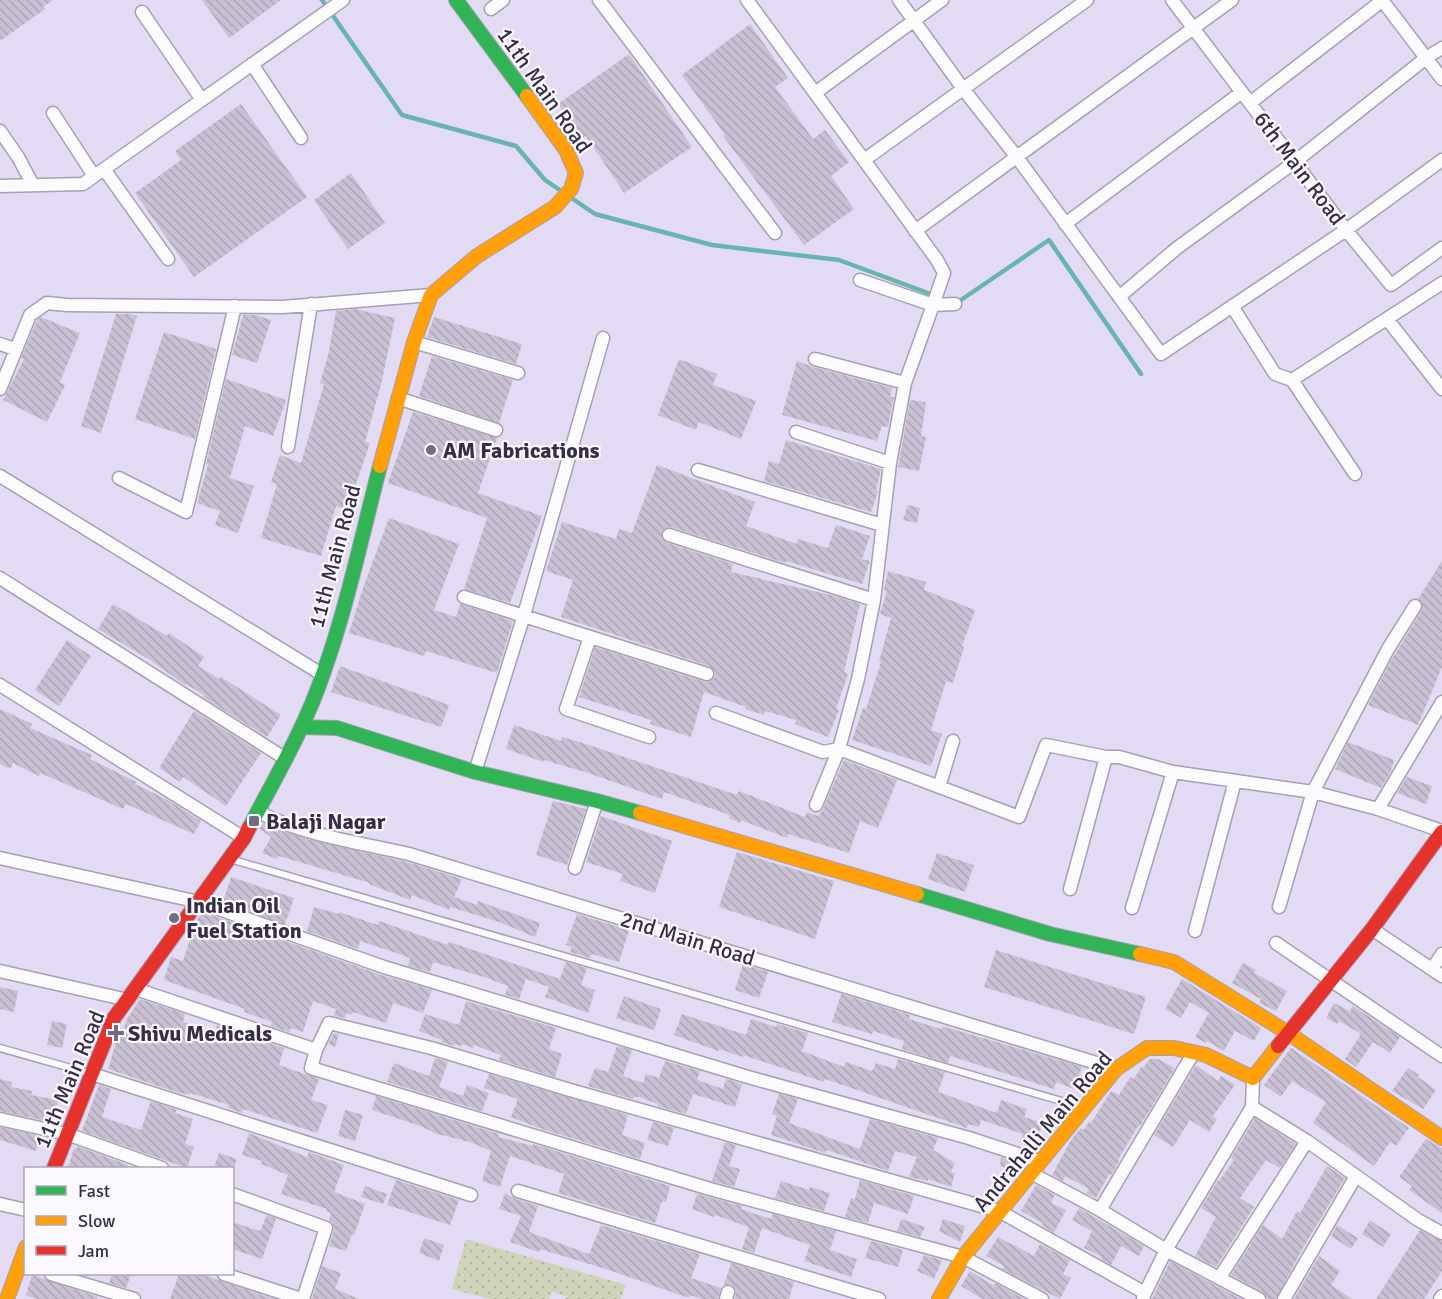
<svg xmlns="http://www.w3.org/2000/svg" width="1442" height="1299" viewBox="0 0 1442 1299" font-family="Signika,sans-serif">
<style>
.grass{fill:url(#grass-dots)}
.lines{fill:none;stroke-linecap:round;stroke-linejoin:round}
.stream{stroke:#68b5b0;stroke-width:4.5}
.building{fill:url(#building-back-hatch)}
.lane-casing{stroke:#a6a0b4;stroke-width:9}
.street-casing{stroke:#a6a0b4;stroke-width:15}
.fast-casing{stroke:#a6a0b4;stroke-width:16}
.slow-casing{stroke:#a6a0b4;stroke-width:16}
.jam-casing{stroke:#a6a0b4;stroke-width:16}
.lane{stroke:#fbfafd;stroke-width:6}
.street{stroke:#fbfafd;stroke-width:12}
.fast{stroke:#30b455;stroke-width:14}
.slow{stroke:#ff9f0a;stroke-width:14}
.jam{stroke:#e5322d;stroke-width:14}
.poi-dot{fill:#726b81;stroke:#fbf9ff;stroke-width:2}
.labels{text-anchor:middle;stroke-width:4.5;stroke-linejoin:round;paint-order:stroke}
.street-label{font-size:22px;fill:#362f44;stroke:#fbf9ff}
.poi-label{font-size:22px;font-weight:bold;fill:#362f44;stroke:#fbf9ff;text-anchor:start}
</style>
<defs>
<pattern id="grass-dots" width="8" height="8" patternUnits="userSpaceOnUse" patternTransform="scale(1.5)"><rect width="8" height="8" fill="#cfd4ba"/><path d="M2 2h.1M6 6h.1" fill="none" stroke="#b2b6a1" stroke-width="1.8" stroke-linecap="round"/></pattern>
<pattern id="building-back-hatch" width="6" height="6" patternUnits="userSpaceOnUse" patternTransform="scale(1.5)"><rect width="6" height="6" fill="#cac0d3"/><path d="M-1 5l2 2M0 0l6 6M5-1l2 2" fill="none" stroke="#aea5b6"/></pattern>
</defs>
<rect width="100%" height="100%" fill="#e2dbf3"/>
<!-- grass -->
<path class="grass" d="M466,1239L626,1285L621,1299H565L566,1296L552,1292L549,1299H488L452,1289Z"/>
<g class="lines">
<!-- stream -->
<path class="stream" d="M322,0L402,115L516,146L545,180L595,214L712,245L839,260L936,296
M955,304L1049,240L1141,374"/>
</g>
<!-- building -->
<path class="building" d="M0,0H53L43,7L45,9L0,41Z
M202,0H281L229,38Z
M750,24L788,78L775,87L813,139L825,130L849,162L831,176L854,209L804,245L723,136L725,135L682,75Z
M629,54L692,147L624,193L586,136L581,138L558,104Z
M241,104L307,197L194,277L135,193L181,160L175,151Z
M351,173L385,223L348,249L314,200Z
M355,309L395,318L381,385L365,442L370,443L347,510L336,506L321,556L261,538L277,484L271,482L280,455L301,463L324,384L320,383L328,356L336,311Z
M116,314H130L137,316L101,433L81,426Z
M243,315H256L271,320L257,363L232,355Z
M41,317L80,333L60,382L65,385L47,422L3,400L24,359L21,358L37,320Z
M434,317L522,344L516,364L427,337Z
M164,332L216,349L195,439L135,419Z
M432,356L513,380L499,423L419,396Z
M679,359L717,374L713,385L756,401L741,439L699,422L696,430L658,415Z
M797,361L813,367L892,388L890,397H894L888,427L882,426L877,441L782,415Z
M226,379L286,400L273,436L245,426L230,478L254,486L238,533L215,525L220,511L197,503L208,465L206,464Z
M910,400L926,402L921,436L926,437L919,471L898,467Z
M413,412L497,438L478,493L542,516L510,603L464,589L487,518L388,483Z
M786,440L881,469L876,491H878L871,512L764,481L769,461L779,464Z
M657,465L755,502L746,526L797,544L798,539L828,548L836,525L870,536L862,559L870,561L862,584L786,561L785,563L671,527L664,529L661,533L663,540L667,543L733,564L731,572L835,596L860,604L844,672L848,674L836,709L839,710L828,737L795,724L796,720L765,711L764,715L745,709L746,707L704,692L691,737L650,724L651,720L579,697L595,647L705,682H709L715,677V672L709,666L561,617L573,580L546,571L562,522L616,539L619,529L632,533Z
M908,505L920,508L917,523L903,520Z
M389,518L459,544L434,610L456,617L460,604L513,621L497,673L426,651L424,656L349,633L363,588Z
M1442,561V667L1418,725L1368,705L1392,659L1422,610V603L1418,599Z
M888,571L926,582L924,590L975,610L962,646L964,647L953,683L946,681L931,730L942,734L931,766L852,740L863,708L866,709L881,662H879L891,618L880,614L887,591L884,590Z
M113,604L167,636L169,633L204,657L198,666L219,679L221,677L281,715L267,737L203,697L204,695L186,684L185,685L150,660L98,629Z
M67,640L91,656L59,706L35,690Z
M340,666L449,705L441,727L331,692Z
M0,709L32,724L30,728L92,755L90,759L136,782L135,784L168,800L201,821L194,834L126,804L123,809L40,773L39,776L13,763L10,769L0,764Z
M194,711L261,753L226,806L183,777L180,782L159,768Z
M514,725L561,741L562,737L586,744L737,795L739,791L805,817L807,812L818,816L823,809L844,760L897,780L878,828L860,821L849,853L788,834L787,838L741,820L740,823L729,818L730,815L664,792L662,799L588,773L544,760V762L506,749Z
M1348,742L1394,760L1391,771L1381,788L1335,769Z
M1407,777L1432,786L1426,804L1397,793Z
M553,801L586,809L567,865L536,855Z
M601,816L672,841L655,893L620,881L623,874L586,862Z
M263,823L310,840L407,862L462,879L454,897L477,905L478,901L540,923L535,937L499,922L450,907L449,910L412,895L410,900L369,884L370,883L279,856L277,859L262,853L271,837L260,829Z
M737,852L834,881L815,939L719,907Z
M937,853L974,865L965,892L928,879Z
M231,877L294,898L285,924L223,902Z
M314,907L339,914V912L378,925L379,921L448,945L449,942L560,979L566,962L587,968L581,985L595,990L588,1013L545,997L549,987L526,979L519,999L505,995L508,986L487,978L433,962L430,972L408,966L410,958L399,954L360,941L358,949L307,931Z
M203,912L381,975L432,990L423,1013L393,1003L386,1023L353,1012L352,1015L346,1013L345,1018L334,1016L336,1009L313,1001L303,1032L291,1028L289,1032L271,1026L272,1022L244,1012L245,1009L164,980L171,957L183,961L195,923Z
M577,914L629,930L619,962L592,954L590,958L570,952L572,947L566,945Z
M996,950L1146,997L1134,1034L984,987Z
M1243,963L1256,970L1254,973L1287,991L1276,1011L1259,1003L1261,999L1232,983Z
M743,964L768,972L759,998L735,990Z
M1182,979L1261,1028L1254,1041L1235,1031L1224,1051L1207,1041L1206,1043L1195,1037L1209,1013L1190,1002L1181,1018L1165,1009Z
M0,987L18,991L14,1012L0,1009Z
M841,994L910,1015L909,1019L941,1029L942,1026L1082,1067L1074,1089L1056,1082L1054,1089L950,1056L948,1063L902,1049L904,1041L873,1031L872,1034L832,1022Z
M624,996L661,1009L654,1030L616,1018Z
M140,999L185,1014L183,1022L215,1032L217,1025L236,1032L235,1035L265,1045L266,1042L284,1048L279,1065L319,1079L311,1100L328,1105L317,1133L243,1109L242,1113L228,1108L229,1105L190,1093L189,1095L182,1093V1094L108,1069L117,1039L120,1040L127,1019Z
M466,1001L556,1028L549,1049L562,1054L555,1077L499,1060L501,1055L474,1045L473,1048L462,1044L461,1046L454,1044V1046L441,1042L442,1040L419,1031L425,1014L459,1025Z
M1334,1003L1350,1011L1353,1006L1400,1037L1390,1053L1373,1042L1356,1067L1345,1059L1361,1034L1339,1021L1337,1024L1326,1018Z
M682,1014L746,1035L751,1019L776,1027L777,1024L808,1033L802,1051L844,1067L846,1062L872,1071L876,1063L895,1069L898,1059L945,1072L938,1092L997,1113L1001,1100L1027,1109L1024,1117L1043,1123L1035,1145L1021,1140L1023,1134L981,1120L979,1127L968,1124L967,1128L825,1079L824,1082L743,1055V1057L719,1049L718,1051L674,1035Z
M52,1021L67,1024L62,1048L47,1045Z
M334,1033L339,1034L335,1047L328,1044Z
M617,1046L632,1050L623,1076L643,1083L646,1074L659,1078L665,1061L700,1071L697,1080L723,1089L726,1079L742,1084L735,1107L693,1094L686,1114L657,1106L658,1104L639,1097H634L633,1099L588,1086L595,1068L608,1072Z
M1291,1048L1409,1128L1396,1146L1390,1142L1374,1166L1313,1123L1326,1102L1292,1081L1281,1097L1264,1085Z
M435,1058L448,1062L439,1087L463,1096L467,1085L489,1093L482,1111L387,1082L394,1063L429,1076Z
M1150,1059H1158L1175,1068L1140,1126H1138L1118,1160L1119,1161L1111,1175L1109,1174L1096,1198L1086,1193L1089,1189L1084,1186L1065,1176L1063,1181L1052,1175L1071,1140L1081,1128L1084,1130L1089,1122L1091,1123L1111,1091L1119,1095L1130,1077L1134,1079L1141,1067L1143,1068Z
M1196,1065L1218,1081L1221,1076L1235,1085L1213,1116L1217,1119L1209,1132L1190,1120L1173,1147L1154,1135Z
M1408,1068L1419,1075L1418,1077L1436,1090L1423,1109L1392,1091Z
M489,1074L628,1115L622,1135L645,1143L640,1159L539,1128L511,1117L518,1099L484,1088Z
M0,1079L12,1082L11,1087L32,1091L31,1095L58,1100L55,1115L45,1113L43,1120L0,1111Z
M99,1085L111,1089L102,1117L141,1130L151,1101L177,1110L175,1113L193,1119L185,1144L194,1147L187,1168L82,1131Z
M779,1094L798,1099L789,1123L860,1149L870,1119L938,1138L933,1150L955,1163L951,1172L955,1173L951,1187L928,1179V1181L909,1177L917,1157L895,1151L888,1171L827,1150L825,1153L771,1135L777,1116L772,1114Z
M376,1096L499,1134L498,1137L533,1146V1144L670,1186L666,1202L662,1201L655,1223L558,1193L564,1174L510,1156L500,1187L482,1181L491,1151L470,1142L433,1133V1132L420,1126L372,1110Z
M345,1110L363,1115L355,1141L338,1136Z
M1255,1118L1296,1144L1280,1168L1266,1160L1240,1198L1254,1207L1216,1267L1195,1256L1216,1217L1201,1208L1218,1180L1219,1181L1234,1160L1231,1158Z
M653,1122L674,1128L668,1146L647,1140Z
M0,1127L40,1136L36,1151L0,1140Z
M249,1133L307,1157L309,1152L344,1165L334,1192L365,1204L354,1235L352,1234L346,1251L329,1246L334,1230L333,1223L329,1220L331,1213L326,1211L327,1209L281,1194L288,1175L261,1164L262,1161L242,1155Z
M1426,1139L1442,1148V1213L1409,1190L1412,1186L1399,1177Z
M725,1142L736,1145L729,1166L740,1169L734,1187L712,1181Z
M77,1146L128,1165L127,1168H68L74,1148L77,1149Z
M219,1153L237,1159L234,1168H214Z
M1001,1157L1016,1162L1013,1171L1000,1166Z
M1327,1166L1345,1178L1304,1246L1276,1299H1267L1263,1292L1231,1275L1263,1225L1282,1239L1297,1211L1300,1213Z
M396,1180L459,1200L450,1225L387,1205Z
M860,1180L914,1196L908,1214L874,1203L868,1223L845,1217L851,1198L855,1199Z
M781,1181L809,1190L810,1187L830,1193L824,1211L775,1198Z
M1036,1185L1055,1195L1051,1203L1066,1210L1054,1233L1042,1225L1043,1223L1021,1211Z
M365,1186L387,1194L383,1204L361,1197Z
M505,1193L516,1199L538,1206L529,1232L589,1254L601,1225L700,1254L691,1278L721,1288L718,1299H702L690,1295L689,1298L606,1269L540,1249L539,1252L510,1242L521,1216L499,1209Z
M697,1194L742,1206L741,1209L771,1219L773,1214L836,1231L830,1250L857,1259L851,1277L804,1261L810,1245L762,1228L754,1253L742,1249L749,1227L715,1215L714,1217L692,1209Z
M1079,1208L1144,1246L1139,1256L1121,1246L1111,1265L1101,1259L1102,1257L1084,1248L1092,1231L1072,1220Z
M267,1215L276,1219L262,1259L232,1249V1222L260,1231Z
M901,1219L925,1227L920,1237L897,1231Z
M943,1219L965,1226L960,1242L939,1231Z
M1370,1220L1391,1234L1383,1247L1362,1234Z
M1337,1225L1358,1238L1351,1249L1331,1236Z
M1420,1230L1442,1241V1271L1424,1299H1376Z
M998,1237L1034,1256L1040,1244L1070,1260L1063,1274L1071,1278L1060,1299L1002,1269L1004,1266L986,1256Z
M424,1238L444,1245L439,1261L419,1253Z
M871,1241L903,1250L898,1267L865,1258Z
M924,1255L942,1260L934,1279L917,1271Z
M1319,1256L1340,1271L1331,1285L1352,1299H1294Z
M1170,1261L1241,1299H1152Z
M731,1263L794,1282L789,1299H735L736,1291L734,1287L730,1284L724,1285Z
M322,1266L341,1273L335,1289L359,1299H312Z
M970,1271L994,1286L995,1283L1024,1299H982L961,1286Z
M112,1274H131L126,1288L109,1283Z
M179,1274H201L274,1299H170Z
M32,1275L98,1297L97,1299H36L26,1295Z"/>
<g class="lines">
<defs>
<path id="lane" d="M230,859L1082,1107
M0,1048L92,1074"/>
<path id="street" d="M599,0L775,233
M747,0L937,260L944,273L933,305L860,280
M899,0L964,90L1016,156L1161,354L1346,230L1442,160
M1172,0L1346,230L1391,285L1442,248
M1382,0L1442,79
M491,9L503,0
M142,12L202,100
M252,64L301,138
M815,93L942,0
M1250,103L1383,0
M53,113L94,176
M0,131L18,157L33,185
M864,160L1087,0
M104,169L168,259
M0,186L83,184L343,0
M1065,224L1242,92
M915,231L1232,0
M1119,297L1177,248L1292,164L1426,58L1442,48
M1232,306L1275,374L1292,380L1442,283
M1387,319L1442,389
M414,342L518,373
M0,344L15,349
M815,359L905,383
M1292,380L1355,474
M0,389L30,315L47,303L67,305L283,307L431,295
M398,398L496,430
M796,432L890,463
M288,447L311,304
M698,470L882,525
M0,476L323,675
M119,478L186,512L235,306
M669,535L874,600
M0,578L286,759
M464,597L707,674
M590,637L566,709L649,737
M0,685L244,838
M716,713L823,752L839,749L1019,817L1046,745L1106,757H1119L1173,772L1313,792L1388,649L1415,606
M475,772L524,615L603,338
M939,787L953,741
M816,805L839,749L858,679L874,600L890,463L905,383L933,305L955,304
M1378,809L1442,702
M259,812C302,835 361,843 409,854L1116,1069
M0,858L199,902L384,967L748,1077L969,1138L1039,1161
M575,868L597,801
M1070,889L1106,757
M1279,907L1313,792L1378,809L1442,831
M1132,908L1173,772
M1372,929L1442,976
M1195,931L1235,781
M1276,943L1442,1056
M1432,969L1442,954
M0,971L128,1000
M136,989L316,1050L329,1023L431,1048L570,1090L999,1211L1145,1293L1143,1299
M316,1050L311,1068L710,1189L963,1257L1042,1299
M92,1074L471,1195
M1253,1078L1252,1107L1307,1141L1418,1220L1442,1233
M0,1119L67,1134L162,1168
M1031,1173L1100,1210L1166,1250L1259,1299
M518,1191L879,1299
M232,1194L326,1228L303,1299
M0,1204L26,1210
M1100,1210L1194,1052
M51,1274L134,1299
M224,1274L301,1299
M1220,1277L1307,1141
M1145,1293L1166,1250L1252,1107
M726,1299L728,1292
M1284,1299L1356,1176
M1440,1299L1442,1296"/>
<path id="fast" d="M456,0L527,96
M301,727L337,728L475,772L597,801L640,813
M249,828C275,778 305,728 323,674C347,607 362,535 380,466
M917,894L1050,934L1140,954"/>
<path id="slow" d="M380,466L414,342L431,295L477,256L555,207L571,189L576,173L566,150L527,96
M640,813L917,894
M1140,954L1174,962L1288,1033L1442,1138
M7,1299L26,1247
M939,1299L963,1257L1116,1069L1147,1048H1174L1206,1055L1253,1078L1278,1046"/>
<path id="jam" d="M1278,1046L1372,929L1442,832
M54,1168L114,1018L244,838L249,828"/>
</defs>
<!-- lane casing -->
<use href="#lane" class="lane-casing"/>
<!-- street casing -->
<use href="#street" class="street-casing"/>
<!-- fast casing -->
<use href="#fast" class="fast-casing"/>
<!-- slow casing -->
<use href="#slow" class="slow-casing"/>
<!-- jam casing -->
<use href="#jam" class="jam-casing"/>
<!-- lane -->
<use href="#lane" class="lane"/>
<!-- street -->
<use href="#street" class="street"/>
<!-- fast -->
<use href="#fast" class="fast"/>
<!-- slow -->
<use href="#slow" class="slow"/>
<!-- jam -->
<use href="#jam" class="jam"/>
</g>
<!-- markers -->
<g class="poi-dot">
<circle cx="431" cy="450" r="6"/>
<rect x="248" y="815" width="12" height="12" rx="3"/>
<circle cx="174" cy="918" r="6"/>
<path d="M113 1024h6v6h6v6h-6v6h-6v-6h-6v-6h6z"/>
</g>
<g class="labels">
<!-- street labels -->
<g class="street-label">
<text transform="translate(545 90) rotate(55)" y="8">11th Main Road</text>
<text transform="translate(1300 168) rotate(53)" y="8">6th Main Road</text>
<text transform="translate(334 556) rotate(-75)" y="8">11th Main Road</text>
<text transform="translate(688 938) rotate(17)" y="8">2nd Main Road</text>
<text transform="translate(69 1079) rotate(-67)" y="8">11th Main Road</text>
<text transform="translate(1042 1131) rotate(-50)" y="8">Andrahalli Main Road</text>
</g>
<!-- poi labels -->
<g class="poi-label">
<text x="443" y="458">AM Fabrications</text>
<text x="266" y="829">Balaji Nagar</text>
<text x="186" y="913">Indian Oil<tspan x="186" dy="25">Fuel Station</tspan></text>
<text x="128" y="1041">Shivu Medicals</text>
</g>
</g>
<!-- legend -->
<rect x="24" y="1167" width="210" height="108" fill="#fbf9ff" stroke="#aca8b4" stroke-width="1.5"/>
<rect x="36" y="1186" width="30" height="9" fill="#30b455" stroke="#aca8b4" stroke-width="1.5"/>
<text x="78" y="1197" font-size="18" fill="#362f44">Fast</text>
<rect x="36" y="1216" width="30" height="9" fill="#ff9f0a" stroke="#aca8b4" stroke-width="1.5"/>
<text x="78" y="1227" font-size="18" fill="#362f44">Slow</text>
<rect x="36" y="1246" width="30" height="9" fill="#e5322d" stroke="#aca8b4" stroke-width="1.5"/>
<text x="78" y="1257" font-size="18" fill="#362f44">Jam</text>
</svg>
